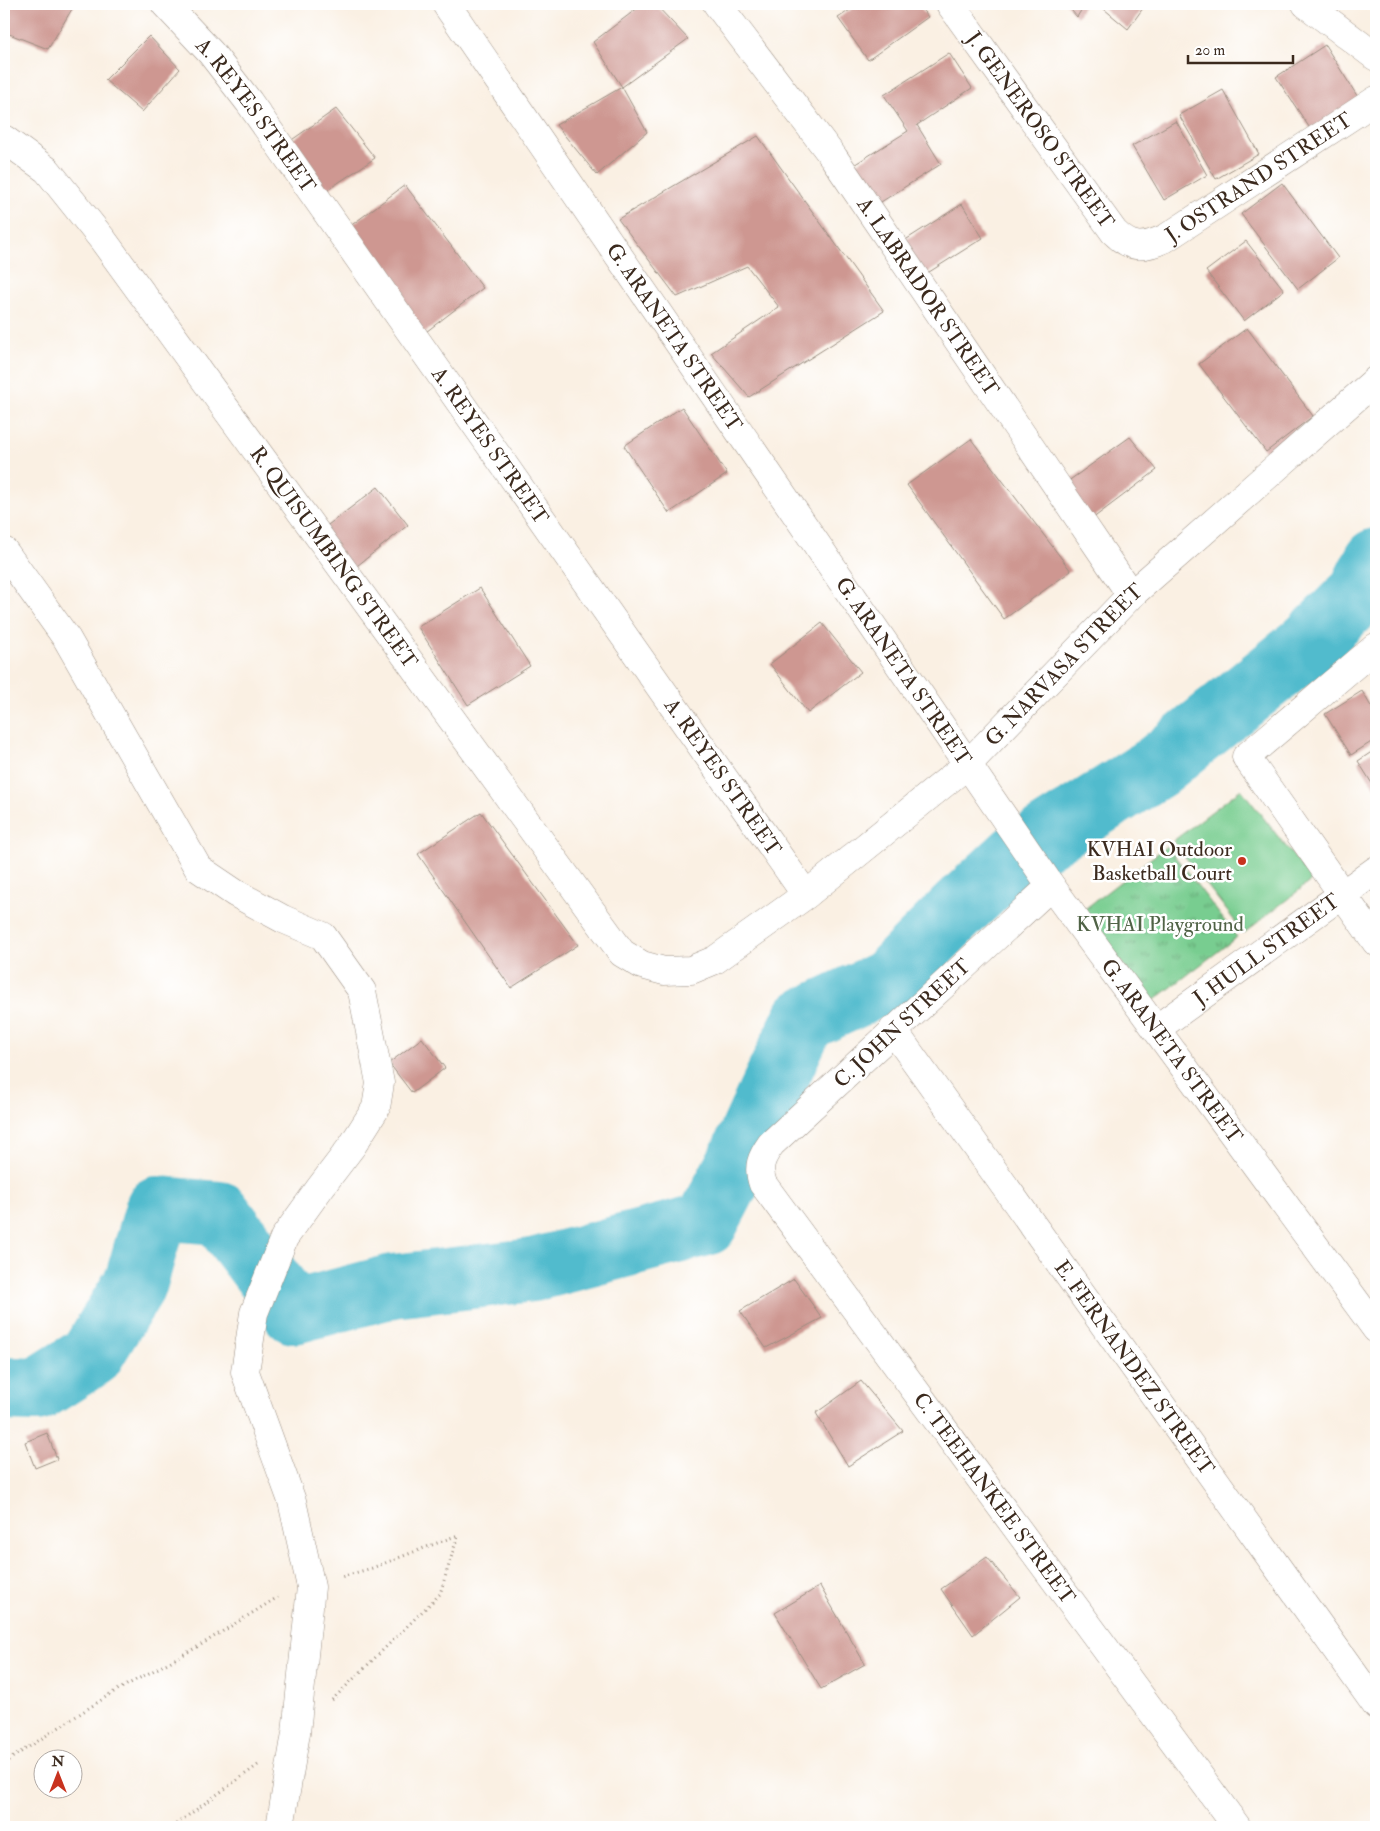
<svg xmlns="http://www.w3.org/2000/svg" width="1380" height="1831" viewBox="0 0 1380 1831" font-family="'IM FELL Double Pica',serif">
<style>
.park{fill:url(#park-tufts);stroke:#5a7c57}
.pitch{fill:#78cd90;stroke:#5a7c57}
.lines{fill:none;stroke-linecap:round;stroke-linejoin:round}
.river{stroke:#51bbcd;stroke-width:64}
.building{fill:#ce9791}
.minor-casing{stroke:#9a8d80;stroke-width:29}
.path{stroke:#9a8d80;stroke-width:3;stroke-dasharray:1 4;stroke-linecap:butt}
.minor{stroke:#fff;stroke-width:28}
.poi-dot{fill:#c8321e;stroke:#fff;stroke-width:2}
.labels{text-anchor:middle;stroke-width:5;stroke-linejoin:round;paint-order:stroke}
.street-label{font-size:21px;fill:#3b2a1e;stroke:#fff}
.poi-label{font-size:21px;fill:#3b2a1e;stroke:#fff;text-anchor:end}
.park-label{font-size:21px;fill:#506346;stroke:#fff}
</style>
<defs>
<pattern id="park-tufts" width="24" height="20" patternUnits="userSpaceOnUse" patternTransform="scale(1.25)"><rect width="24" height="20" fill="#78cd90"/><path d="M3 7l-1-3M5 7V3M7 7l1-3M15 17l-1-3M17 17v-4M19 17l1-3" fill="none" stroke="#64a775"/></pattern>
</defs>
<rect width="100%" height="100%" fill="#fff"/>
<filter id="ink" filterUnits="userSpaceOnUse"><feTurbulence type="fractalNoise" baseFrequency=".02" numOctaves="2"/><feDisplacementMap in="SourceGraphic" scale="10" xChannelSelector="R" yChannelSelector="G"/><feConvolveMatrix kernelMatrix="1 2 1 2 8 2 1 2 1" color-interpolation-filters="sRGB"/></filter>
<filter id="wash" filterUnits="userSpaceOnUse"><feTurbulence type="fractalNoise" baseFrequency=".0096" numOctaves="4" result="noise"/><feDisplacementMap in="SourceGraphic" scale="20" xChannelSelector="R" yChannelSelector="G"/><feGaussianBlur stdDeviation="1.12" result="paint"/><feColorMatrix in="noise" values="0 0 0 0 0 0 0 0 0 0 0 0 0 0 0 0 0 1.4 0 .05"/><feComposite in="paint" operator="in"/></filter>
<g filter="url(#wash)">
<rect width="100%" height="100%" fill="#faf0e3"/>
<!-- park -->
<path class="park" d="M1167,846L1237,937L1152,1002L1082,911Z"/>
<!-- pitch -->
<path class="pitch" d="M1241,789L1312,880L1244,933L1173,841Z"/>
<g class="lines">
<!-- river -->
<path class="river" d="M1038,842L1155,768L1305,647L1359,594L1376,560
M4,1389L37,1390L91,1356L136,1282L157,1208L219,1213L294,1312L393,1286L533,1270L706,1224L741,1157L765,1103L804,1020L887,981L964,904L1017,855"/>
</g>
<g id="blocks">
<!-- building -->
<path class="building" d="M12,4H75L48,49L4,32V20Z
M643,4H655L688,39L622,87L593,42Z
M859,4H918L928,17L868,60L838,18Z
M1066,4H1085L1077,17Z
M1098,4H1146L1128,29Z
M149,36L180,69L142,112L105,80Z
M1325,45L1361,102L1313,133L1276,77Z
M949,53L972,88L917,125L941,164L873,207L849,168L908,131L884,95Z
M622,87L647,132L597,175L556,125Z
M1223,90L1259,154L1216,179L1179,115Z
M336,109L375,158L320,195L286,144Z
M1176,121L1207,175L1164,200L1132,146Z
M758,136L884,311L749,397L711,353L779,307L747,266L677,297L618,219Z
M1282,183L1338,258L1298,289L1241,214Z
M405,185L483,288L422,335L345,230Z
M962,204L983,238L918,279L896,246Z
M1246,241L1284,290L1244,321L1206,271Z
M1247,328L1313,416L1266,452L1199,364Z
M682,407L727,474L669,513L624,446Z
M1130,437L1157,470L1092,519L1067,482Z
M971,439L1071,571L1004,619L907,485Z
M378,487L408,525L347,574L320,531Z
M480,588L530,666L468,705L418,627Z
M822,623L861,672L808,713L770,664Z
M1362,691L1376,715V739L1351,755L1325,714Z
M1376,749V790L1358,761Z
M481,812L578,945L511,988L418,854Z
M422,1038L445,1068L412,1093L389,1063Z
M794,1279L822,1318L766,1348L740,1311Z
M861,1381L903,1431L848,1466L816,1413Z
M47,1433L57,1459L35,1468L25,1442Z
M987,1557L1020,1597L973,1635L941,1589Z
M820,1586L865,1664L821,1689L775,1613Z"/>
</g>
</g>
<g filter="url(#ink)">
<use href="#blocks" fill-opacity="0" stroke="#9a8d80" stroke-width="1"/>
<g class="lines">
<defs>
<g id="minor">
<path id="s1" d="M165,4L211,53L249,102L806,895"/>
<path id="s2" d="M446,4L1051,886L1376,1329"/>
<path id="s3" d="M717,4L834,158L1131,595"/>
<path id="s4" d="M950,4L1114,232C1132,250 1144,248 1166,238L1376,100"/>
<path d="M1306,4L1376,57"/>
<path id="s5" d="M4,139L47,170L103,240L622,953L642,965L664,971L691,970L715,960L806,895L967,765L1131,595L1376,380"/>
<path d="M4,551L67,639L198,868L235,893L283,919L323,936L362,991L380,1083L376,1108L352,1146L320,1188L284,1238L254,1313L245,1372L292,1501L311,1587L296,1733L280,1827"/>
<path d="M1376,647L1246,757L1376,942"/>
<path id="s6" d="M1051,886L771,1144C761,1158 757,1167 763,1184L1237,1827"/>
<path id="s7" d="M1156,1029L1376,870"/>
<path id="s8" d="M893,1030L1376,1705"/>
</g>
</defs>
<!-- minor casing -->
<use href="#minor" class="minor-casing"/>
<!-- path -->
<path class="path" d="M332,1700L440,1594L458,1535L372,1568L341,1577
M4,1763L112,1693L199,1646L278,1597
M172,1827L258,1765"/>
<!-- minor -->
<use href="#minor" class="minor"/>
</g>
</g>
<!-- markers -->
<circle class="poi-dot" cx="1242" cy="861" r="5"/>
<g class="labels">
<!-- street labels -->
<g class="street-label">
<text dy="7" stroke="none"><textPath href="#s1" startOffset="144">A. REYES STREET</textPath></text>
<text dy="7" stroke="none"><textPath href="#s4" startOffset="155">J. GENEROSO STREET</textPath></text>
<text dy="7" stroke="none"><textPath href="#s4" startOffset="449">J. OSTRAND STREET</textPath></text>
<text dy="7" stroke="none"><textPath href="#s3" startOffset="361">A. LABRADOR STREET</textPath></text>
<text dy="7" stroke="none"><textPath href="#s2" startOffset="404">G. ARANETA STREET</textPath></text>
<text dy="7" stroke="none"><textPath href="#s1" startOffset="549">A. REYES STREET</textPath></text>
<text dy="7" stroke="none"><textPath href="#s5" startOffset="535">R. QUISUMBING STREET</textPath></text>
<text dy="7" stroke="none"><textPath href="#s5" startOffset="1582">G. NARVASA STREET</textPath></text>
<text dy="7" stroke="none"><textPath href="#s2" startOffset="809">G. ARANETA STREET</textPath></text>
<text dy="7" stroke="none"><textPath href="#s1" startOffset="954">A. REYES STREET</textPath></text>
<text dy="7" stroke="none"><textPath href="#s7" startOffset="136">J. HULL STREET</textPath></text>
<text transform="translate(902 1023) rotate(-43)" y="7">C. JOHN STREET</text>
<text dy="7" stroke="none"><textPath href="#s2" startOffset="1274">G. ARANETA STREET</textPath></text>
<text dy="7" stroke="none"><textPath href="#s8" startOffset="415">E. FERNANDEZ STREET</textPath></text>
<text dy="7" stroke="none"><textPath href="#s6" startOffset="814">C. TEEHANKEE STREET</textPath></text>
</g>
<!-- poi labels -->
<g class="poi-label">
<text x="1232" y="856">KVHAI Outdoor<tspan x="1232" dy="24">Basketball Court</tspan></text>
</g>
<!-- park labels -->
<g class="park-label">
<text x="1160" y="931">KVHAI Playground</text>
</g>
</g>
<!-- margin -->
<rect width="1380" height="1831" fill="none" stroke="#fff" stroke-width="20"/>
<!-- north arrow -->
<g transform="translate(58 1774)"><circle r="24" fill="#ffffff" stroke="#b1aaa5"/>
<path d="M0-4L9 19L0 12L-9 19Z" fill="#c8321e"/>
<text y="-8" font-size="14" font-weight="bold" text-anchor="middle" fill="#3b2a1e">N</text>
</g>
<!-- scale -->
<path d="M1188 55v8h105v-8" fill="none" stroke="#3b2a1e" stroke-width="2.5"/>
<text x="1195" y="55" font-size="15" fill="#3b2a1e" stroke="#ffffff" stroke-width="4" paint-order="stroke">20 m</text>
</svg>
